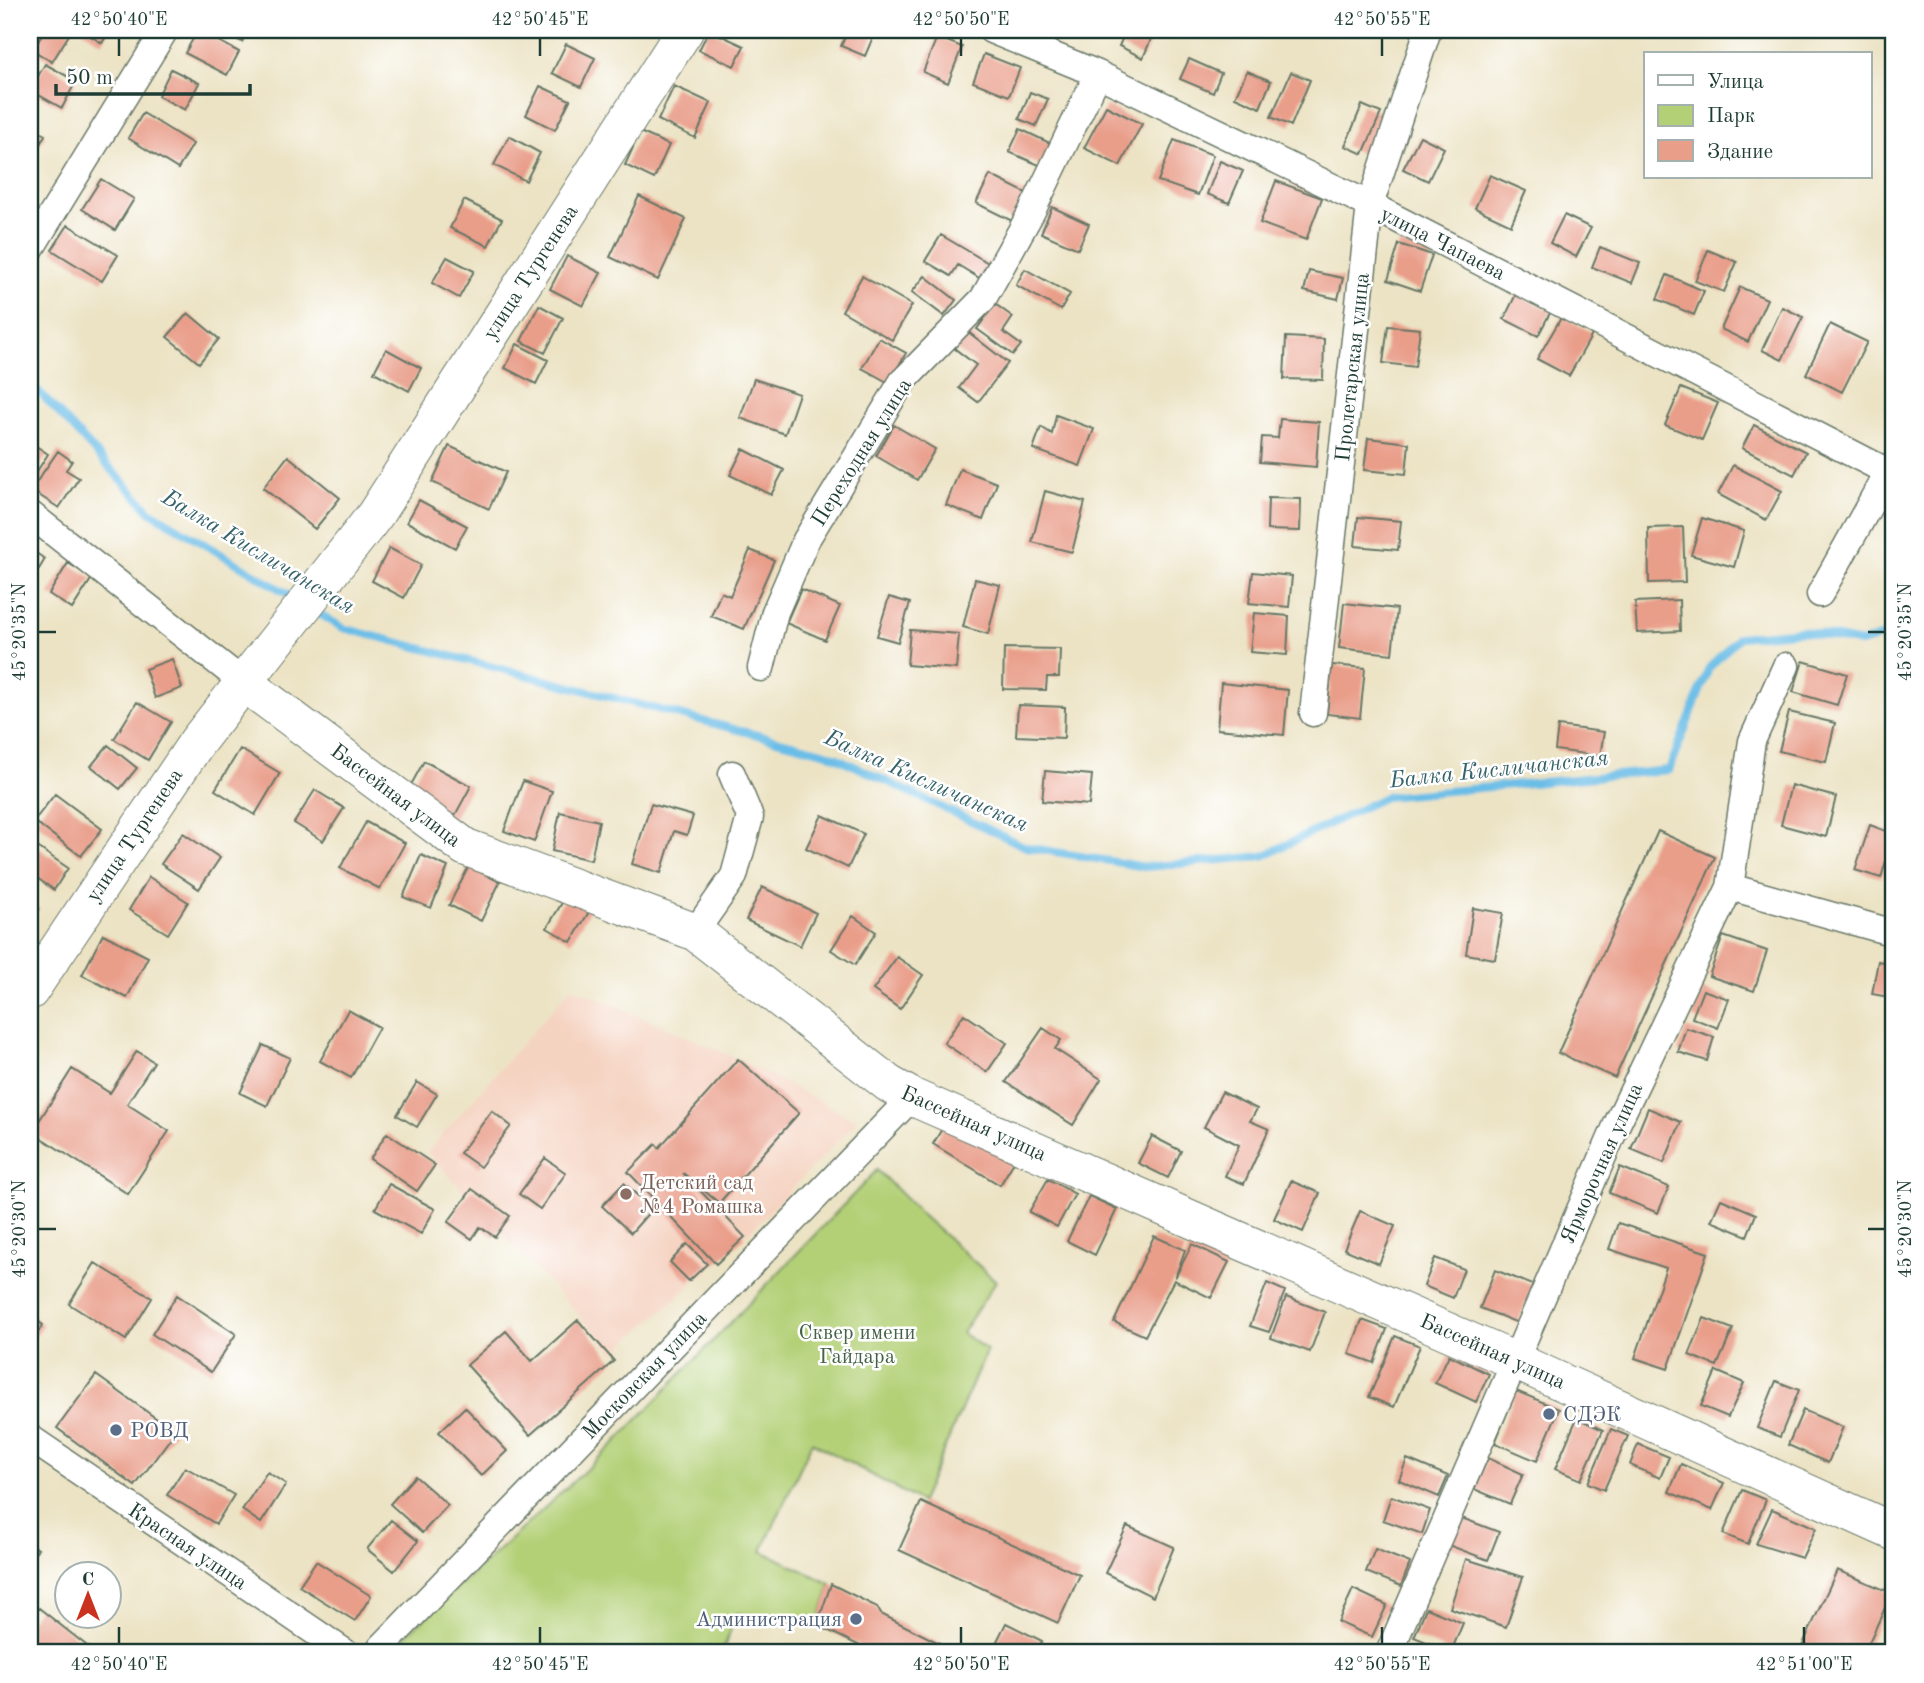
<svg xmlns="http://www.w3.org/2000/svg" width="1924" height="1683" viewBox="0 0 1924 1683" font-family="'Old Standard TT',serif">
<style>
.built{fill:#f5d3c1}
.green{fill:#b3d077;stroke:#698656;stroke-width:2}
.lines{fill:none;stroke-linecap:round;stroke-linejoin:round}
.stream{stroke:#6bbde7;stroke-width:8}
.building{fill:#e99e8a}
.street-casing{stroke:#677766;stroke-width:29}
.secondary-casing{stroke:#677766;stroke-width:39}
.street{stroke:#fff;stroke-width:26}
.secondary{stroke:#fff;stroke-width:37}
.ticks{fill:none;stroke:#1f3d34;stroke-width:2.5}
.education-dot{fill:#8d6e63;stroke:#fff;stroke-width:2.5}
.service-dot{fill:#5c6f8a;stroke:#fff;stroke-width:2.5}
.labels{text-anchor:middle;stroke-width:5;stroke-linejoin:round;paint-order:stroke}
.street-label{font-size:21px;fill:#1f3d34;stroke:#fff}
.education-label{font-size:21px;fill:#785e54;stroke:#fff;text-anchor:start}
.park-label{font-size:21px;fill:#446245;stroke:#fff}
.service-label{font-size:21px;fill:#4e5e75;stroke:#fff;text-anchor:start}
.water-label{font-size:23px;font-style:italic;fill:#36636a;stroke:#fff}
.neatline{fill:none;stroke:#1f3d34;stroke-width:2.5}
.ticks-label{font-size:18px;text-anchor:middle;fill:#1f3d34}
</style>
<rect width="100%" height="100%" fill="#fff"/>
<filter id="ink" filterUnits="userSpaceOnUse"><feTurbulence type="fractalNoise" baseFrequency=".0143" numOctaves="2"/><feDisplacementMap in="SourceGraphic" scale="14" xChannelSelector="R" yChannelSelector="G"/><feConvolveMatrix kernelMatrix="1 2 1 2 8 2 1 2 1" color-interpolation-filters="sRGB"/></filter>
<filter id="wash" filterUnits="userSpaceOnUse"><feTurbulence type="fractalNoise" baseFrequency=".00686" numOctaves="4" result="noise"/><feDisplacementMap in="SourceGraphic" scale="28" xChannelSelector="R" yChannelSelector="G"/><feGaussianBlur stdDeviation="1.57" result="paint"/><feColorMatrix in="noise" values="0 0 0 0 0 0 0 0 0 0 0 0 0 0 0 0 0 1.4 0 .05"/><feComposite in="paint" operator="in"/></filter>
<g filter="url(#wash)">
<rect width="100%" height="100%" fill="#ece3c4"/>
<!-- built -->
<path class="built" d="M572,987L738,1059L857,1121L745,1237L614,1353L427,1152Z"/>
<!-- green -->
<path class="green" d="M877,1170L925,1218L996,1281L962,1333L987,1350L921,1502L812,1442L762,1551L831,1584L817,1625L737,1613L722,1653H387L615,1443Z"/>
<g class="lines">
<!-- stream -->
<path class="stream" d="M30,382L151,512L296,599
M313,610L343,628L827,753L1026,847L1145,867L1263,856L1385,797L1669,770L1709,668L1739,637L1803,631L1861,643L1894,633"/>
</g>
<g id="blocks">
<!-- building -->
<path class="building" d="M45,30H72L52,62L33,50Z
M81,30H110L102,43Z
M198,30L239,52L227,75L185,53Z
M218,30H249L242,42Z
M709,30L744,46L734,66L699,50Z
M848,30H876L865,56L841,46Z
M1126,30H1155L1143,58L1119,46Z
M937,37L962,47L948,83L923,72Z
M566,44L595,58L581,87L552,73Z
M984,54L1020,68L1009,96L973,82Z
M1189,59L1221,73L1213,93L1180,79Z
M45,64L76,81L62,108L30,90Z
M171,69L199,83L185,110L158,96Z
M1247,71L1271,81L1260,108L1235,97Z
M1291,72L1310,80L1291,126L1271,117Z
M540,86L570,100L555,130L526,115Z
M674,86L711,103L695,138L658,120Z
M1030,92L1048,99L1036,126L1019,119Z
M1362,105L1381,113L1363,154L1345,146Z
M1106,106L1142,124L1120,166L1084,148Z
M143,113L193,144L178,169L128,138Z
M30,126L45,135L30,162Z
M1020,129L1056,146L1046,168L1009,152Z
M640,132L669,145L654,179L625,165Z
M509,136L540,153L526,181L494,165Z
M1420,136L1444,148L1428,181L1403,169Z
M1174,140L1213,155L1198,195L1158,181Z
M1220,161L1243,171L1229,203L1207,194Z
M990,175L1026,193L1012,221L976,203Z
M1490,175L1526,191L1511,225L1475,208Z
M101,179L134,199L115,230L82,209Z
M1276,181L1322,198L1306,240L1260,223Z
M639,196L686,219L658,280L610,257Z
M464,200L502,219L488,246L450,228Z
M1052,207L1089,224L1078,249L1041,233Z
M1564,215L1591,228L1576,257L1550,243Z
M68,225L118,255L102,281L52,250Z
M941,235L990,264L981,279L958,265L951,276L925,261Z
M1399,244L1432,255L1420,291L1388,280Z
M1600,247L1640,263L1632,283L1592,267Z
M1708,250L1737,262L1724,292L1695,281Z
M567,256L601,273L583,306L550,289Z
M447,257L474,271L459,298L432,283Z
M1025,269L1070,294L1061,310L1016,285Z
M1309,271L1343,278L1338,299L1304,291Z
M1667,275L1704,291L1694,315L1657,299Z
M862,276L912,305L892,340L842,311Z
M925,276L956,300L944,316L912,292Z
M1740,287L1767,299L1748,342L1721,329Z
M1516,294L1551,311L1538,336L1504,319Z
M995,304L1013,317L1003,332L1021,345L1013,355L977,329Z
M539,305L563,318L545,353L521,341Z
M1782,307L1803,317L1782,360L1762,350Z
M188,313L219,339L199,363L167,337Z
M1562,316L1593,333L1569,376L1537,359Z
M1830,324L1867,342L1842,392L1806,374Z
M1388,326L1420,329L1415,367L1383,363Z
M967,331L1008,363L978,402L959,388L976,365L954,348Z
M1286,337L1324,339L1323,380L1284,379Z
M879,338L906,353L889,383L862,368Z
M517,344L548,360L536,384L505,368Z
M386,349L421,368L409,391L374,372Z
M754,379L799,394L785,434L740,418Z
M1681,388L1718,403L1702,440L1665,425Z
M1056,415L1094,429L1080,466L1033,449L1041,427L1052,434Z
M1280,419L1319,422L1316,467L1260,462L1262,437L1278,438Z
M894,425L935,449L917,480L876,456Z
M1754,425L1806,452L1794,475L1742,448Z
M1368,438L1409,443L1406,474L1364,470Z
M30,442L48,454L30,482Z
M449,446L506,472L489,509L432,482Z
M743,449L784,470L771,495L730,475Z
M58,451L72,461L66,470L79,478L59,508L31,490Z
M288,456L340,498L315,529L263,488Z
M1733,465L1782,491L1766,520L1718,494Z
M960,469L997,483L983,520L946,505Z
M1045,491L1085,502L1072,552L1032,542Z
M1268,498L1301,499L1300,531L1267,530Z
M419,500L467,526L455,548L407,522Z
M1358,517L1401,521L1398,550L1355,546Z
M1702,518L1744,531L1734,567L1691,555Z
M1683,527L1685,582L1649,583L1648,528Z
M389,548L421,565L404,598L372,581Z
M30,549L45,559L30,584Z
M750,550L774,560L744,629L711,616L721,592L730,596Z
M68,563L92,578L72,609L49,594Z
M1253,572L1292,576L1289,607L1249,603Z
M975,579L1000,585L988,634L963,627Z
M801,589L840,606L825,640L786,623Z
M889,597L910,603L898,642L877,636Z
M1679,600L1680,631L1637,633L1635,602Z
M1344,603L1397,609L1392,654L1339,648Z
M1254,613L1289,616L1287,655L1250,652Z
M910,630L959,634L956,669L907,665Z
M1004,648L1060,649L1059,677H1047L1046,690L1003,689Z
M172,659L182,688L155,698L145,669Z
M1803,661L1847,674L1837,705L1793,692Z
M1332,665L1365,668L1360,718L1327,714Z
M1221,683L1288,690L1284,735L1217,729Z
M137,702L171,722L148,760L114,739Z
M1018,705L1065,707L1064,738L1016,736Z
M1789,712L1835,723L1826,762L1779,751Z
M1558,726L1604,732L1600,756L1555,750Z
M108,745L137,768L120,789L91,766Z
M240,749L280,773L255,815L215,790Z
M424,761L471,786L453,819L406,794Z
M1045,771L1092,775L1089,805L1042,801Z
M523,781L552,791L534,842L504,831Z
M1791,785L1836,797L1826,837L1781,825Z
M315,790L344,808L323,841L294,823Z
M55,794L102,829L81,856L34,821Z
M651,804L693,816L687,835L674,831L661,873L632,864Z
M560,812L599,821L591,860L552,851Z
M822,815L864,834L848,868L806,848Z
M366,822L405,843L380,889L340,868Z
M1870,825L1894,834L1881,878L1855,870Z
M1658,831L1715,857L1615,1078L1558,1053Z
M183,833L220,858L199,889L161,864Z
M33,844L68,868L54,890L30,873V849Z
M421,855L448,867L431,908L403,897Z
M469,866L500,882L481,921L449,905Z
M149,877L188,902L168,934L129,910Z
M762,887L816,913L800,946L746,920Z
M566,896L590,910L571,942L547,928Z
M30,902L39,909L30,923Z
M1473,908L1503,913L1495,959L1466,954Z
M853,916L876,932L855,965L831,950Z
M103,934L148,957L127,998L82,975Z
M1723,936L1767,951L1754,991L1709,976Z
M897,957L923,975L900,1009L873,990Z
M1878,961L1894,964V998L1872,994Z
M1703,990L1729,999L1718,1028L1692,1018Z
M348,1010L379,1027L351,1078L320,1061Z
M964,1014L1007,1043L987,1072L944,1043Z
M1043,1028L1061,1040L1055,1049L1101,1079L1073,1125L1006,1082Z
M1686,1028L1714,1037L1707,1061L1678,1052Z
M263,1045L290,1058L267,1106L240,1093Z
M137,1051L154,1062L127,1104L169,1131L128,1194L32,1132L72,1069L110,1093Z
M738,1059L799,1113L719,1203L683,1173L745,1237L716,1264L628,1172L656,1144L659,1148Z
M417,1082L437,1094L417,1127L397,1115Z
M1222,1092L1257,1109L1250,1121L1269,1129L1244,1184L1225,1176L1239,1145L1204,1127Z
M1648,1108L1681,1122L1664,1163L1631,1149Z
M492,1111L511,1126L480,1167L460,1153Z
M949,1117L1017,1157L1000,1185L933,1144Z
M387,1133L435,1165L417,1191L370,1159Z
M1152,1136L1181,1151L1168,1178L1138,1163Z
M545,1158L566,1173L540,1209L519,1194Z
M1620,1167L1669,1187L1658,1213L1609,1193Z
M1048,1179L1075,1194L1057,1227L1029,1212Z
M1291,1181L1320,1193L1303,1232L1274,1219Z
M624,1183L652,1209L631,1233L602,1206Z
M389,1184L435,1209L421,1234L375,1209Z
M472,1189L510,1216L495,1237L480,1227L472,1239L448,1222Z
M1089,1196L1117,1209L1095,1255L1067,1241Z
M1721,1199L1756,1214L1747,1236L1711,1221Z
M1360,1211L1395,1226L1379,1264L1344,1249Z
M1618,1223L1708,1253L1668,1369L1635,1358L1666,1268L1609,1249Z
M1154,1236L1185,1250L1175,1278L1192,1244L1229,1262L1211,1298L1174,1280L1145,1336L1114,1322Z
M687,1244L707,1264L689,1281L670,1262Z
M1435,1258L1464,1269L1453,1298L1424,1286Z
M95,1263L152,1298L126,1340L69,1304Z
M1495,1270L1533,1285L1518,1323L1480,1308Z
M1267,1283L1285,1291L1269,1332L1250,1326Z
M177,1295L236,1334L211,1372L152,1334Z
M1286,1297L1325,1312L1310,1352L1271,1338Z
M30,1315L43,1325L30,1344Z
M1704,1318L1733,1329L1717,1366L1689,1355Z
M578,1320L614,1361L530,1435L467,1365L506,1331L532,1361Z
M1362,1320L1387,1329L1374,1363L1349,1354Z
M1395,1336L1420,1346L1394,1407L1369,1397Z
M1449,1355L1489,1374L1476,1402L1435,1383Z
M1716,1371L1744,1383L1728,1417L1701,1406Z
M96,1375L175,1432L135,1486L57,1428Z
M1776,1381L1799,1390L1780,1437L1757,1428Z
M1516,1391L1559,1409L1537,1461L1495,1443Z
M465,1407L507,1451L481,1476L439,1432Z
M1803,1410L1843,1427L1828,1463L1788,1445Z
M1577,1418L1603,1430L1581,1480L1555,1469Z
M1611,1429L1628,1436L1604,1490L1588,1483Z
M1638,1444L1669,1457L1660,1478L1630,1465Z
M1488,1458L1523,1474L1510,1504L1474,1489Z
M1407,1459L1448,1476L1439,1497L1399,1480Z
M1681,1464L1724,1483L1712,1510L1669,1492Z
M185,1467L234,1495L216,1524L167,1495Z
M267,1472L286,1484L261,1523L242,1510Z
M415,1476L448,1505L422,1533L390,1504Z
M1742,1490L1766,1500L1748,1544L1723,1534Z
M1391,1496L1430,1510L1422,1534L1383,1520Z
M921,1502L1080,1575L1058,1623L899,1550Z
M1772,1509L1816,1528L1802,1558L1756,1544Z
M1459,1517L1499,1532L1488,1560L1448,1545Z
M391,1520L418,1541L394,1571L367,1549Z
M1127,1526L1174,1547L1153,1597L1105,1573Z
M30,1543L38,1549L30,1559Z
M1375,1549L1410,1563L1401,1586L1366,1572Z
M1466,1559L1523,1577L1506,1627L1450,1608Z
M316,1561L371,1596L355,1621L299,1586Z
M1837,1570L1892,1593L1864,1653H1799Z
M831,1584L877,1607L881,1614L959,1653H861L864,1648L817,1625Z
M1353,1589L1387,1605L1372,1637L1338,1622Z
M39,1608L96,1653H30V1621Z
M1426,1608L1463,1623L1451,1652L1414,1637Z
M1006,1623L1042,1641L1036,1653H991Z"/>
</g>
</g>
<g filter="url(#ink)">
<use href="#blocks" fill-opacity="0" stroke="#677766" stroke-width="2"/>
<g class="lines">
<defs>
<path id="street" d="M991,30L1098,74L1370,205L1888,472
M30,250L165,30
M30,514L243,682
M1820,594L1888,472L1894,466
M761,668L775,612L806,540L902,382L983,299L1031,213L1098,74
M1313,713L1370,205L1428,30
M1730,887L1894,933
M695,932L734,876L750,817L732,774
M30,1438L346,1653
M376,1653L912,1097
M1389,1653L1617,1124L1730,887L1752,741L1786,666"/>
<path id="secondary" d="M243,682L465,847L695,932L889,1084L912,1097L1515,1361L1894,1532
M30,991L197,742L375,515L685,30"/>
</defs>
<!-- street casing -->
<use href="#street" class="street-casing"/>
<!-- secondary casing -->
<use href="#secondary" class="secondary-casing"/>
<!-- street -->
<use href="#street" class="street"/>
<!-- secondary -->
<use href="#secondary" class="secondary"/>
</g>
</g>
<!-- ticks -->
<path class="ticks" d="M119,38V56M540,38V56M961,38V56M1382,38V56M38,632H56M1868,632H1885M38,1229H56M1868,1229H1885M119,1627V1644M540,1627V1644M961,1627V1644M1382,1627V1644M1804,1627V1644"/>
<!-- markers -->
<circle class="education-dot" cx="626" cy="1194" r="7"/>
<g class="service-dot">
<circle cx="1549" cy="1414" r="7"/>
<circle cx="116" cy="1430" r="7"/>
<circle cx="856" cy="1619" r="7"/>
</g>
<g class="labels">
<!-- street labels -->
<g class="street-label">
<text transform="translate(1443 243) rotate(27)" y="7">улица Чапаева</text>
<text transform="translate(530 272) rotate(-57)" y="7">улица Тургенева</text>
<text transform="translate(1352 367) rotate(-84)" y="7">Пролетарская улица</text>
<text transform="translate(861 452) rotate(-58)" y="7">Переходная улица</text>
<text transform="translate(396 795) rotate(37)" y="7">Бассейная улица</text>
<text transform="translate(134 835) rotate(-56)" y="7">улица Тургенева</text>
<text transform="translate(974 1123) rotate(24)" y="7">Бассейная улица</text>
<text transform="translate(1601 1163) rotate(-66)" y="7">Ярморочная улица</text>
<text transform="translate(1493 1351) rotate(24)" y="7">Бассейная улица</text>
<text transform="translate(644 1375) rotate(-46)" y="7">Московская улица</text>
<text transform="translate(188 1546) rotate(34)" y="7">Красная улица</text>
</g>
<!-- education labels -->
<g class="education-label">
<text x="640" y="1189">Детский сад<tspan x="640" dy="24">№4 Ромашка</tspan></text>
</g>
<!-- park labels -->
<g class="park-label">
<text x="857" y="1339">Сквер имени<tspan x="857" dy="24">Гайдара</tspan></text>
</g>
<!-- service labels -->
<g class="service-label">
<text x="1563" y="1421">СДЭК</text>
<text x="130" y="1437">РОВД</text>
<text x="842" y="1626" text-anchor="end">Администрация</text>
</g>
<!-- water labels -->
<g class="water-label">
<text transform="translate(259 551) rotate(31)" y="8">Балка Кисличанская</text>
<text transform="translate(1499 768) rotate(-6)" y="8">Балка Кисличанская</text>
<text transform="translate(927 780) rotate(24)" y="8">Балка Кисличанская</text>
</g>
</g>
<!-- margin -->
<rect width="1924" height="1683" fill="none" stroke="#fff" stroke-width="77"/>
<!-- legend -->
<rect x="1644" y="52" width="228" height="126" fill="#ffffff" stroke="#a5b1ae" stroke-width="2"/>
<rect x="1658" y="75" width="35" height="10" fill="#ffffff" stroke="#a5b1ae" stroke-width="2"/>
<text x="1707" y="88" font-size="21" fill="#1f3d34">Улица</text>
<rect x="1658" y="105" width="35" height="21" fill="#b3d077" stroke="#a5b1ae" stroke-width="2"/>
<text x="1707" y="122" font-size="21" fill="#1f3d34">Парк</text>
<rect x="1658" y="140" width="35" height="21" fill="#e99e8a" stroke="#a5b1ae" stroke-width="2"/>
<text x="1707" y="158" font-size="21" fill="#1f3d34">Здание</text>
<!-- north arrow -->
<g transform="translate(88 1595)"><circle r="33" fill="#ffffff" stroke="#a5b1ae" stroke-width="2"/>
<path d="M0-5L12 26L0 18L-12 26Z" fill="#c8321e"/>
<text y="-10" font-size="19" font-weight="bold" text-anchor="middle" fill="#1f3d34">С</text>
</g>
<!-- scale -->
<path d="M56 84v10h194v-10" fill="none" stroke="#1f3d34" stroke-width="3.5"/>
<text x="66" y="84" font-size="21" fill="#1f3d34" stroke="#ffffff" stroke-width="5" paint-order="stroke">50 m</text>
<rect x="38" y="38" width="1847" height="1606" class="neatline"/>
<g class="ticks-label">
<text x="119" y="25">42°50'40"E</text>
<text x="540" y="25">42°50'45"E</text>
<text x="961" y="25">42°50'50"E</text>
<text x="1382" y="25">42°50'55"E</text>
<text transform="translate(19 632) rotate(-90)" y="6">45°20'35"N</text>
<text transform="translate(1905 632) rotate(-90)" y="6">45°20'35"N</text>
<text transform="translate(19 1229) rotate(-90)" y="6">45°20'30"N</text>
<text transform="translate(1905 1229) rotate(-90)" y="6">45°20'30"N</text>
<text x="119" y="1670">42°50'40"E</text>
<text x="540" y="1670">42°50'45"E</text>
<text x="961" y="1670">42°50'50"E</text>
<text x="1382" y="1670">42°50'55"E</text>
<text x="1804" y="1670">42°51'00"E</text>
</g>
</svg>
